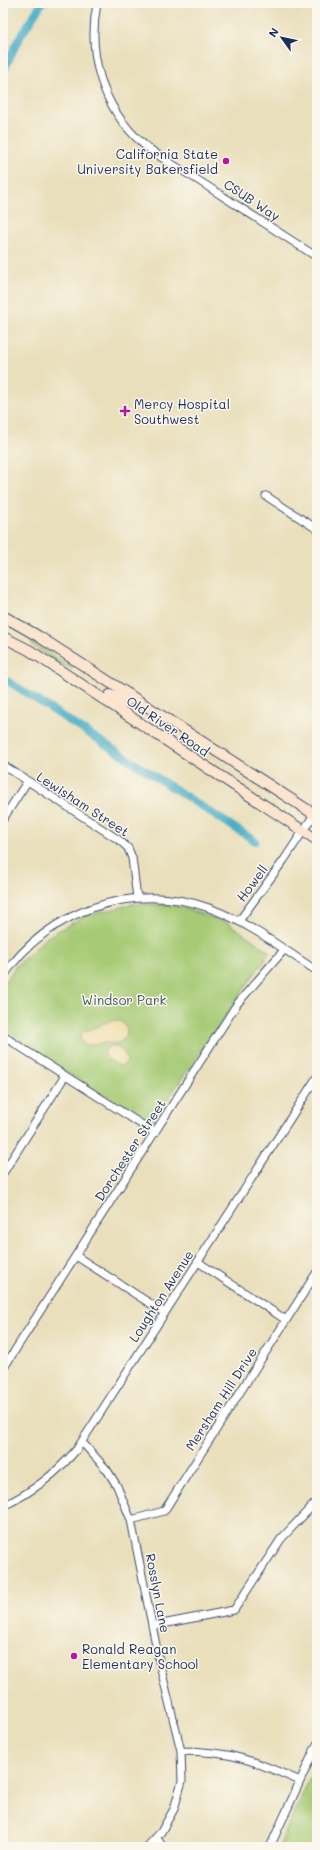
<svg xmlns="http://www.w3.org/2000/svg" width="320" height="1850" viewBox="0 0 320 1850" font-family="Mali,sans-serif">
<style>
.green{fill:#a6ca74;stroke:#607c69}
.sand{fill:#eeda9e;stroke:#84847e}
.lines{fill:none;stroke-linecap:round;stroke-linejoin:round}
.canal{stroke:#44abc4;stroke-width:8}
.minor-casing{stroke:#3a496c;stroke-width:9}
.tertiary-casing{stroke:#3a496c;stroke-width:11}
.secondary-casing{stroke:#3a496c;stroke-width:12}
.minor{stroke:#fff;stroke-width:7}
.tertiary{stroke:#fff;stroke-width:9}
.secondary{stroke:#fbe5cf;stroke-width:10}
.poi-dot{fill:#b5179e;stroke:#fbf7ec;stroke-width:1.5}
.labels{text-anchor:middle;stroke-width:3;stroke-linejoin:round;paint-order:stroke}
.poi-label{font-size:13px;fill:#1b2f5e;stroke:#fbf7ec;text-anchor:start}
.street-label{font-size:13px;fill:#1b2f5e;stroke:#fbf7ec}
.park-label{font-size:13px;fill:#3e5664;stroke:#fbf7ec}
</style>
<rect width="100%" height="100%" fill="#fbf7ec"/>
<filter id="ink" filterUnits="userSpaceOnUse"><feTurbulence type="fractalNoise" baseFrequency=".025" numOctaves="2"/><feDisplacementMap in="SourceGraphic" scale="8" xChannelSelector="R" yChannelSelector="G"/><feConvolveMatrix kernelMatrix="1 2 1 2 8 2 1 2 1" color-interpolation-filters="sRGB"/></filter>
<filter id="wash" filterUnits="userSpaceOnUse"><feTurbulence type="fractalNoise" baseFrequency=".012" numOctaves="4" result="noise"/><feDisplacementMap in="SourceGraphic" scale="16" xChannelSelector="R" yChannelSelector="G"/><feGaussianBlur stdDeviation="0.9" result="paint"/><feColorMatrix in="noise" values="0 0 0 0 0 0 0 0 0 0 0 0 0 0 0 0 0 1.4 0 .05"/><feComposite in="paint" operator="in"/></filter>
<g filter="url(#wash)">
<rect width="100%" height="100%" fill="#e9dfbb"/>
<!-- green -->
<path class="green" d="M32,642H34L73,668L72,669L50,658L32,645Z
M133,904L174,905L228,923L270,952L265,958L266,960L258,969L149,1126L3,1031V985L16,966L47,937L85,916Z
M317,1762V1847H279L282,1840Z"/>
<!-- sand -->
<path class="sand" d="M115,1020C130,1022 131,1039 117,1043C112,1044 106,1042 101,1043C96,1044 91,1045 86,1045L83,1044L80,1037L84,1031C96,1029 104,1021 115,1020Z
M109,1046C118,1046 125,1051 127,1060L124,1065L119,1066L106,1058L104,1052Z"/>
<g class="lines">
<!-- canal -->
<path class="canal" d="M3,72L18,40L42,3
M3,678L255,841
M316,880L317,881"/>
</g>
</g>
<g filter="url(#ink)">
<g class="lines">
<defs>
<path id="minor" d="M97,3C87,55 102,107 142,143C162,160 188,173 210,188C246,211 281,234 317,257
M266,496L317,529
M3,765L119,840L128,848L132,858L137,898
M3,819L27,782
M239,921L284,860L317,810
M3,977C46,911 134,880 209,908C248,922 283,949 317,971
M3,1036L155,1133
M3,1173L65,1076
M76,1256L165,1313
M198,1262L286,1320
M3,1369L237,1004L284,950
M82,1442L107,1470L117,1486L131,1520L160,1665L181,1751L182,1781L174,1809L161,1832L147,1847
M3,1506C33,1492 56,1474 77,1449L317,1077
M131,1520L164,1511L317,1272
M152,1626L234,1610L281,1539L317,1501
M181,1751C231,1751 255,1761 300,1781
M270,1847L317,1744"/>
<path id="tertiary" d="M156,1839L162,1847"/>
<path id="secondary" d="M3,616L38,636L317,816
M3,637L29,650L317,840
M110,695L124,702L134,698"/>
</defs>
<!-- minor casing -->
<use href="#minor" class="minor-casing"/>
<!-- tertiary casing -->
<use href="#tertiary" class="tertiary-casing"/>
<!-- secondary casing -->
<use href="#secondary" class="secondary-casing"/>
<!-- minor -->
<use href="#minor" class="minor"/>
<!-- tertiary -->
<use href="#tertiary" class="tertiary"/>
<!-- secondary -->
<use href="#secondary" class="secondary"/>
</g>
</g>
<!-- markers -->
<g class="poi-dot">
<circle cx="226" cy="161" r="4"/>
<path d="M123 405h4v4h4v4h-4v4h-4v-4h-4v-4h4z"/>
<circle cx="74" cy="1656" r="4"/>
</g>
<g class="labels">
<!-- poi labels -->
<g class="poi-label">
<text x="218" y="159" text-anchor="end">California State<tspan x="218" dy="15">University Bakersfield</tspan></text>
<text x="134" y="409">Mercy Hospital<tspan x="134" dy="15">Southwest</tspan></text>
<text x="82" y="1654">Ronald Reagan<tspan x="82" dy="15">Elementary School</tspan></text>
</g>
<!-- street labels -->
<g class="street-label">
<text transform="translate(252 200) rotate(33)" y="5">CSUB Way</text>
<text transform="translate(168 726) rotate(34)" y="5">Old River Road</text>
<text transform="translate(83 804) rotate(33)" y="5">Lewisham Street</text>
<text transform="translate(252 883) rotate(-53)" y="5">Howell</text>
<text transform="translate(130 1150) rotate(-57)" y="5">Dorchester Street</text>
<text transform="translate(161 1296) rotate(-57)" y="5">Loughton Avenue</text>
<text transform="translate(221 1399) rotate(-57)" y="5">Mersham Hill Drive</text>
<text transform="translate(158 1593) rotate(79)" y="5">Rosslyn Lane</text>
</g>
<!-- park labels -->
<g class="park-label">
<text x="124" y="1005">Windsor Park</text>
</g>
</g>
<!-- margin -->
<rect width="320" height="1850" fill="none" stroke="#fbf7ec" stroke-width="16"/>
<!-- north arrow -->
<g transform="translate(282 38) rotate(303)" stroke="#fbf7ec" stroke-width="3" paint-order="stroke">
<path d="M0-3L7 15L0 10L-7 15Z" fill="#1b2f5e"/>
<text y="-6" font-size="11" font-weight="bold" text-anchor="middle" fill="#1b2f5e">N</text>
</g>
</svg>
